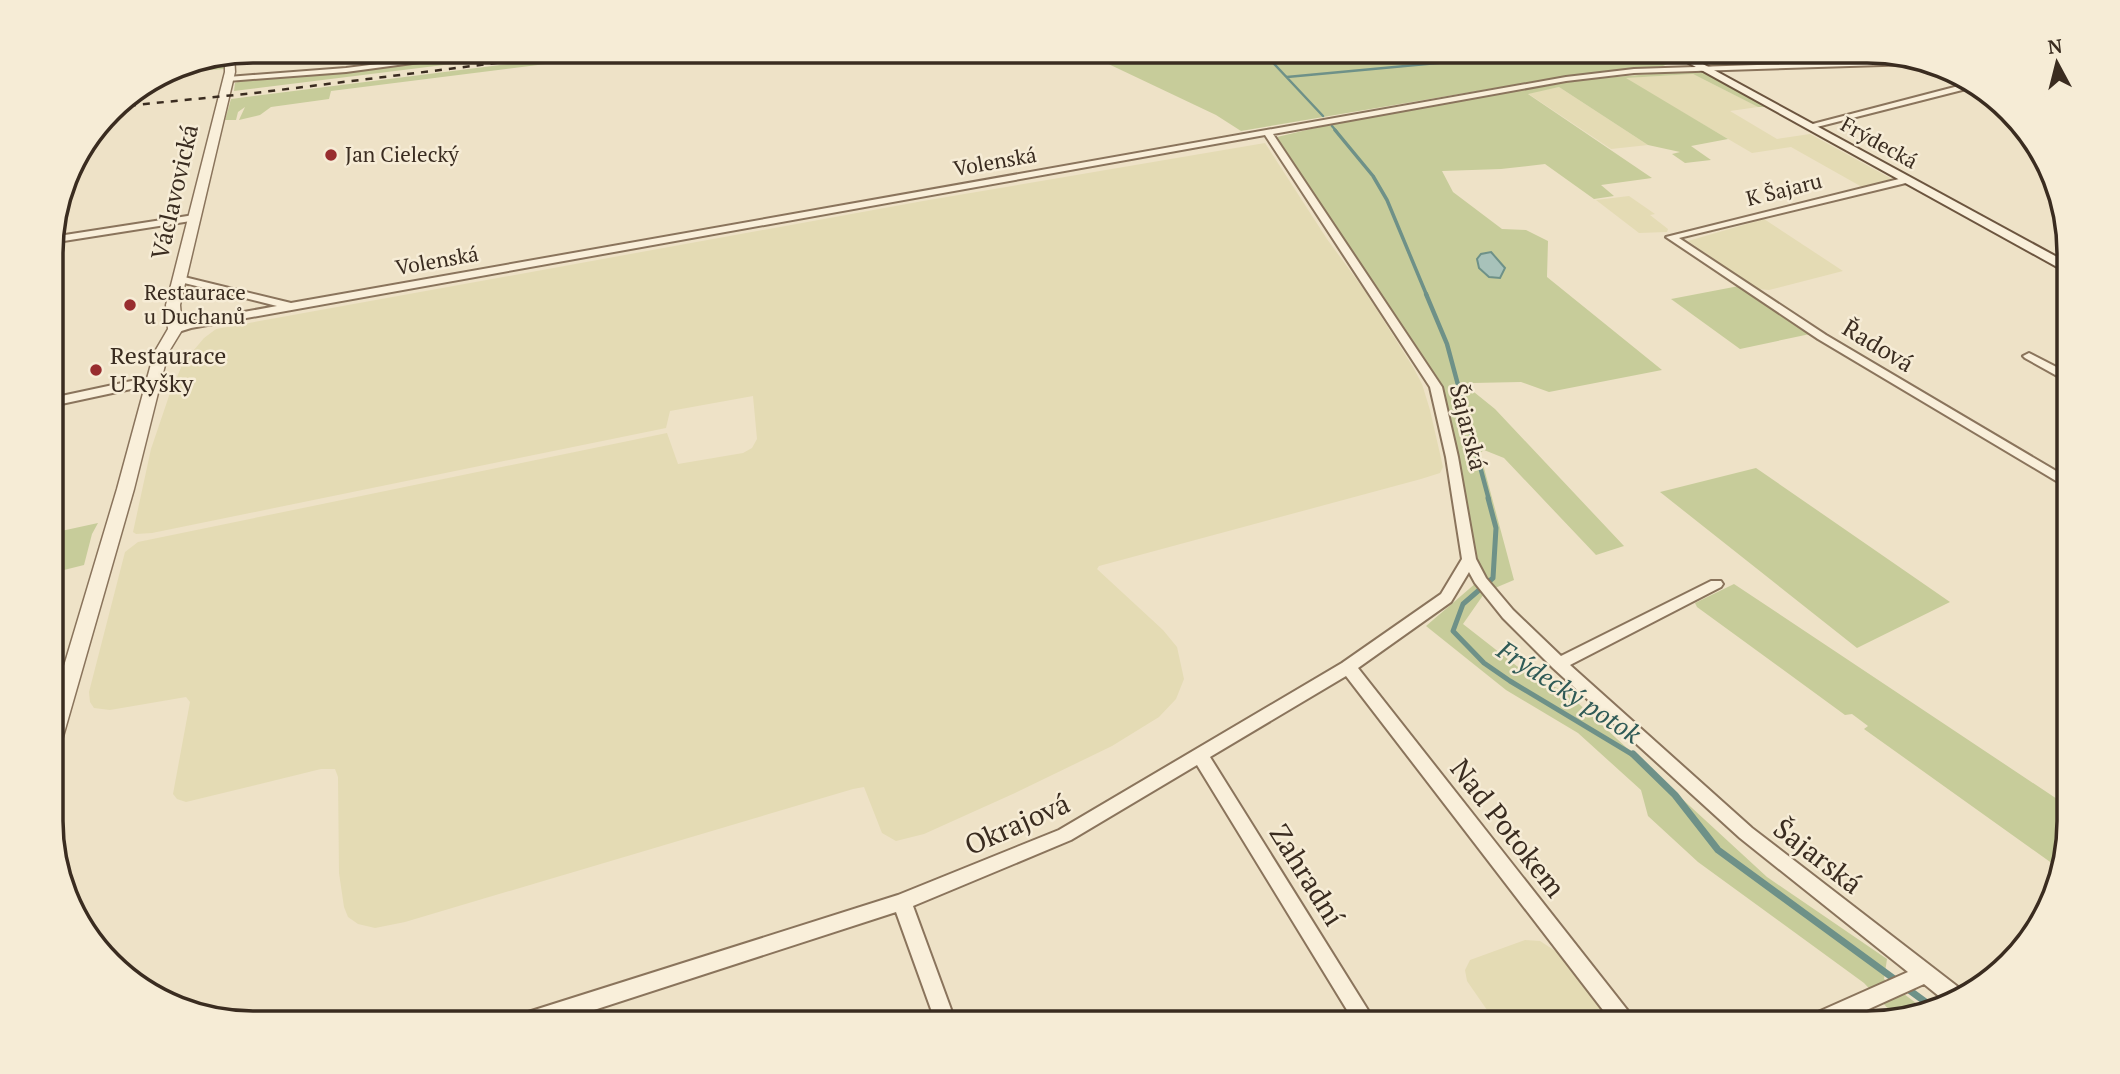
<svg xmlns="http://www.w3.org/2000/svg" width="2120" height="1074" viewBox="0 0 2120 1074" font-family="'PT Serif',serif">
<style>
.farmland{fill:#e4dbb4}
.green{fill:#c7cc9a}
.water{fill:#a8c2ba;stroke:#6e9188;stroke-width:2}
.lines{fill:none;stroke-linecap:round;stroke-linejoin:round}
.stream-far4{stroke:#6e9188;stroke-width:2.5}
.stream-far3{stroke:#6e9188;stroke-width:3.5}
.stream-far2{stroke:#6e9188;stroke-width:4.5}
.stream-far1{stroke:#6e9188;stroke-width:5}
.stream{stroke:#6e9188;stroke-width:7}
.minor-casing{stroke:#8a745c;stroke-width:4}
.tertiary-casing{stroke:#8a745c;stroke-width:3}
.secondary-casing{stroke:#6c553f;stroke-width:4}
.minor{fill:#f9efda;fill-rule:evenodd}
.tertiary{fill:#f9efda;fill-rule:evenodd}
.secondary{fill:#f9efda;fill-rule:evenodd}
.rail{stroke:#3a2c20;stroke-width:2.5;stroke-dasharray:7 7;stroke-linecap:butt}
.poi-dot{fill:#982d2f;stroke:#f6ecd6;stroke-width:2.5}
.labels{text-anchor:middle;stroke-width:5;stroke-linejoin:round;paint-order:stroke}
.far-street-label{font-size:21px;fill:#3a2c20;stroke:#f6ecd6}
.far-poi-label{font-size:21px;fill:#3a2c20;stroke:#f6ecd6;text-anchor:start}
.street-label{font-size:24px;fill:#3a2c20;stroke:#f6ecd6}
.poi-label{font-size:24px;fill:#3a2c20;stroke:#f6ecd6;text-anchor:start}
.water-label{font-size:26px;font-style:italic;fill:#2f5a56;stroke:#f6ecd6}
.near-street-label{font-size:28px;fill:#3a2c20;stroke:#f6ecd6}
.rim{fill:none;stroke:#3a2c20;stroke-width:3.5}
</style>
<rect width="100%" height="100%" fill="#eee2c7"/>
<!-- farmland -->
<path class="farmland" d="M1693,74L1758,107L1730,111L1777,139L1810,134L1892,179L1862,187L1791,147L1752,153L1624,78Z
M1559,87L1648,145L1611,149L1527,93Z
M1265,143L1327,239L1365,291L1413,367L1422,384L1430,410L1443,467L1440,473L1421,479L1099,566L1097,569L1163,630L1177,647L1184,679L1176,699L1159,717L1112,746L1015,793L924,834L896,841L882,833L864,787L853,789L405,922L375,928L358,924L348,917L344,907L339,873L338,777L335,769H321L186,802L177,799L173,794L190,702L186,697L110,710L94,708L90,702L89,692L125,552L138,542L667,433L678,464L743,453L752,448L757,439L753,396L670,411L666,428L152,533L136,534L133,532L151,449L170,393L183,363L204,338L216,329L923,201Z
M1629,196L1655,214L1650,215L1668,229L1667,232L1639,233L1596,200Z
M1764,219L1843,271L1769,290L1757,289L1688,241Z
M1525,940L1540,941L1557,952L1611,1023H1496L1467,981L1465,970L1470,960Z"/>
<!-- green -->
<path class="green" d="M511,51H556L234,91L235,83L247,79L337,72Z
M612,51H649L331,91L329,99L271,107L260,115L239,120L245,107L238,112L236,120H225L231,99Z
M1081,51H1556L1482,57V60L1580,51H1662L1670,55L1672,62L1663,66L1554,78L1241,131L1216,115Z
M1682,51H1867L1907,60L1720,68Z
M225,56V69L164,73L176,66Z
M1687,71L1705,73L1766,107H1758L1693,74L1626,78L1728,139L1691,146L1711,160L1685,163L1672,154L1680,152L1648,145L1559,87L1528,94L1652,178L1601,185L1614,196L1594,199L1545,164L1501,169L1442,171L1453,192L1502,229L1526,230L1548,241L1547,277L1662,370L1549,392L1521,382L1472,383L1469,388L1495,409L1624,546L1596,555L1504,458L1484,450L1480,453L1514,580L1495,588L1486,578L1477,559L1440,386L1277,137L1349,120L1579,80Z
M1739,286L1809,332L1810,334L1740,349L1671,299Z
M1756,468L1950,602L1857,648L1660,492Z
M98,523L92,534L84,565L52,573V533Z
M1476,583L1486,591L1463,624L1527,674L1566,692L1767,877L1887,959L1884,979L1916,1003L1931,1006L1896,1017L1864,983L1698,862L1648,816L1641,790L1578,733L1506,690L1426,626Z
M1734,584L2069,807C2069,827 2067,849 2053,864L1864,729L1868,726L1852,714L1845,715L1697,607L1695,603Z"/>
<!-- water -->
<path class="water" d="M1491,252L1505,268L1500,278L1489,277L1479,268L1477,259L1481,254Z"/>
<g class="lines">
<!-- stream-far4 -->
<path class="stream-far4" d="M1262,51L1323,116
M1954,71L1959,74
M1287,77L1567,51
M1332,126L1337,132"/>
<!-- stream-far3 -->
<path class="stream-far3" d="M1335,130L1373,176L1387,200L1427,296"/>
<!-- stream-far2 -->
<path class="stream-far2" d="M1426,294L1447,344L1489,500"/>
<!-- stream-far1 -->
<path class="stream-far1" d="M1488,498L1496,528L1493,578L1463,604L1453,631L1484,663L1510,681L1635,756"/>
<!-- stream -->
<path class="stream" d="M1633,754L1675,795L1718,850L1897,981
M1905,987L1931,1006"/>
<defs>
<path id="minor" d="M481,51H501L346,72L228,81L224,79L228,77L346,68Z
M1907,60L1918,62L1914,64L1634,73L1566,81L1273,134L1442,387L1458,457L1476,559L1486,578L1513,610L1561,656L1711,581H1721L1723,584L1721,587L1570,665L1752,828L1962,990L1964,995L1945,1001L1924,984L1838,1023H1806L1809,1016L1908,972L1740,838L1553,668L1503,618L1475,583L1469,572L1451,602L1358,668L1632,1016L1635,1023H1613L1346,676L1210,757L1376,1023H1355L1197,765L1071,840L913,906L956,1023H936L896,912L554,1023H515L518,1016L525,1013L898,895L1059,830L1342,663L1441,594L1462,559L1446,457L1430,387L1265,135L191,328L175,333L169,330L188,322L277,306L176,281V277L180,276L291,303L1566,77L1634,69Z
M1970,83L1974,87L1809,129L1805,126Z
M1907,177L1912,180L1910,182L1679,238L1826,335L2068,478V488L1818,339L1666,237Z
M194,215L199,218L197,220L51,243L52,237Z
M2029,353L2068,373V382L2025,358L2023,356Z
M155,376L161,380L159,383L52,406V398Z"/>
<path id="tertiary" d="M234,54L235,72L180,305L182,330L168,353L134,489L62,740L59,746L52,748V706L117,489L154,353L168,329L166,305L225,72V56Z"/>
<path id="secondary" d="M1667,51H1679L2068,263V273Z"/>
</defs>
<!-- minor casing -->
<use href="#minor" class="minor-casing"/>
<!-- tertiary casing -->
<use href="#tertiary" class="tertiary-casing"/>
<!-- secondary casing -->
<use href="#secondary" class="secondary-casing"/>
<!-- minor -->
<use href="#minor" class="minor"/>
<!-- tertiary -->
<use href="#tertiary" class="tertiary"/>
<!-- secondary -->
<use href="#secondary" class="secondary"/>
<!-- rail -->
<path class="rail" d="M115,107L255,93L593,51"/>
</g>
<!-- markers -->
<g class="poi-dot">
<circle cx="331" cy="155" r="7"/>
<circle cx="130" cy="305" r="7"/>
<circle cx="96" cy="370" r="7"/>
</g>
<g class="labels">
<!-- far-street labels -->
<g class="far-street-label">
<text transform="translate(1879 143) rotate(29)" y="7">Frýdecká</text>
<text transform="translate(995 162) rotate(-10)" y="7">Volenská</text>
<text transform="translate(1784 190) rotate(-14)" y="7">K Šajaru</text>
<text transform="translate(437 261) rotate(-10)" y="7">Volenská</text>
</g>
<!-- far-poi labels -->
<g class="far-poi-label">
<text x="345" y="162">Jan Cielecký</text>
<text x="144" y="300">Restaurace<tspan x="144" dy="24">u Duchanů</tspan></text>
</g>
<!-- street labels -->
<g class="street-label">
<text transform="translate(175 192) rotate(-77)" y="8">Václavovická</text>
<text transform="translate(1878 346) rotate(31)" y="8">Řadová</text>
<text transform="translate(1468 427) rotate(76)" y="8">Šajarská</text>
</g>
<!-- poi labels -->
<g class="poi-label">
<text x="110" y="364">Restaurace<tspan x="110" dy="28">U Ryšky</tspan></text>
</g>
<!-- water labels -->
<g class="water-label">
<text transform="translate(1569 692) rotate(33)" y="9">Frýdecký potok</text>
</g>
<!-- near-street labels -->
<g class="near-street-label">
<text transform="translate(1017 824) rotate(-24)" y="10">Okrajová</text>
<text transform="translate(1508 828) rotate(52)" y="10">Nad Potokem</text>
<text transform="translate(1818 856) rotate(38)" y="10">Šajarská</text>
<text transform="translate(1307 875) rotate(58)" y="10">Zahradní</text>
</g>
</g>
<!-- crop -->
<path d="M0 0H2120V1074H0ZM253 63H1867A190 190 0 0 1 2057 253V821A190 190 0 0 1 1867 1011H253A190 190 0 0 1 63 821V253A190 190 0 0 1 253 63Z" fill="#f6ecd6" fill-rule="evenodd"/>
<path class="rim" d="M253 63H1867A190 190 0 0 1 2057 253V821A190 190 0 0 1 1867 1011H253A190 190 0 0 1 63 821V253A190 190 0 0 1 253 63Z"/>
<!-- north arrow -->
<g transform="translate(2057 63) rotate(353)" stroke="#f6ecd6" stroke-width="5" paint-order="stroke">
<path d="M0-5L12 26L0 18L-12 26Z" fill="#3a2c20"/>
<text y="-10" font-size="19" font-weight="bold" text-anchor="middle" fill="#3a2c20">N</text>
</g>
</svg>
